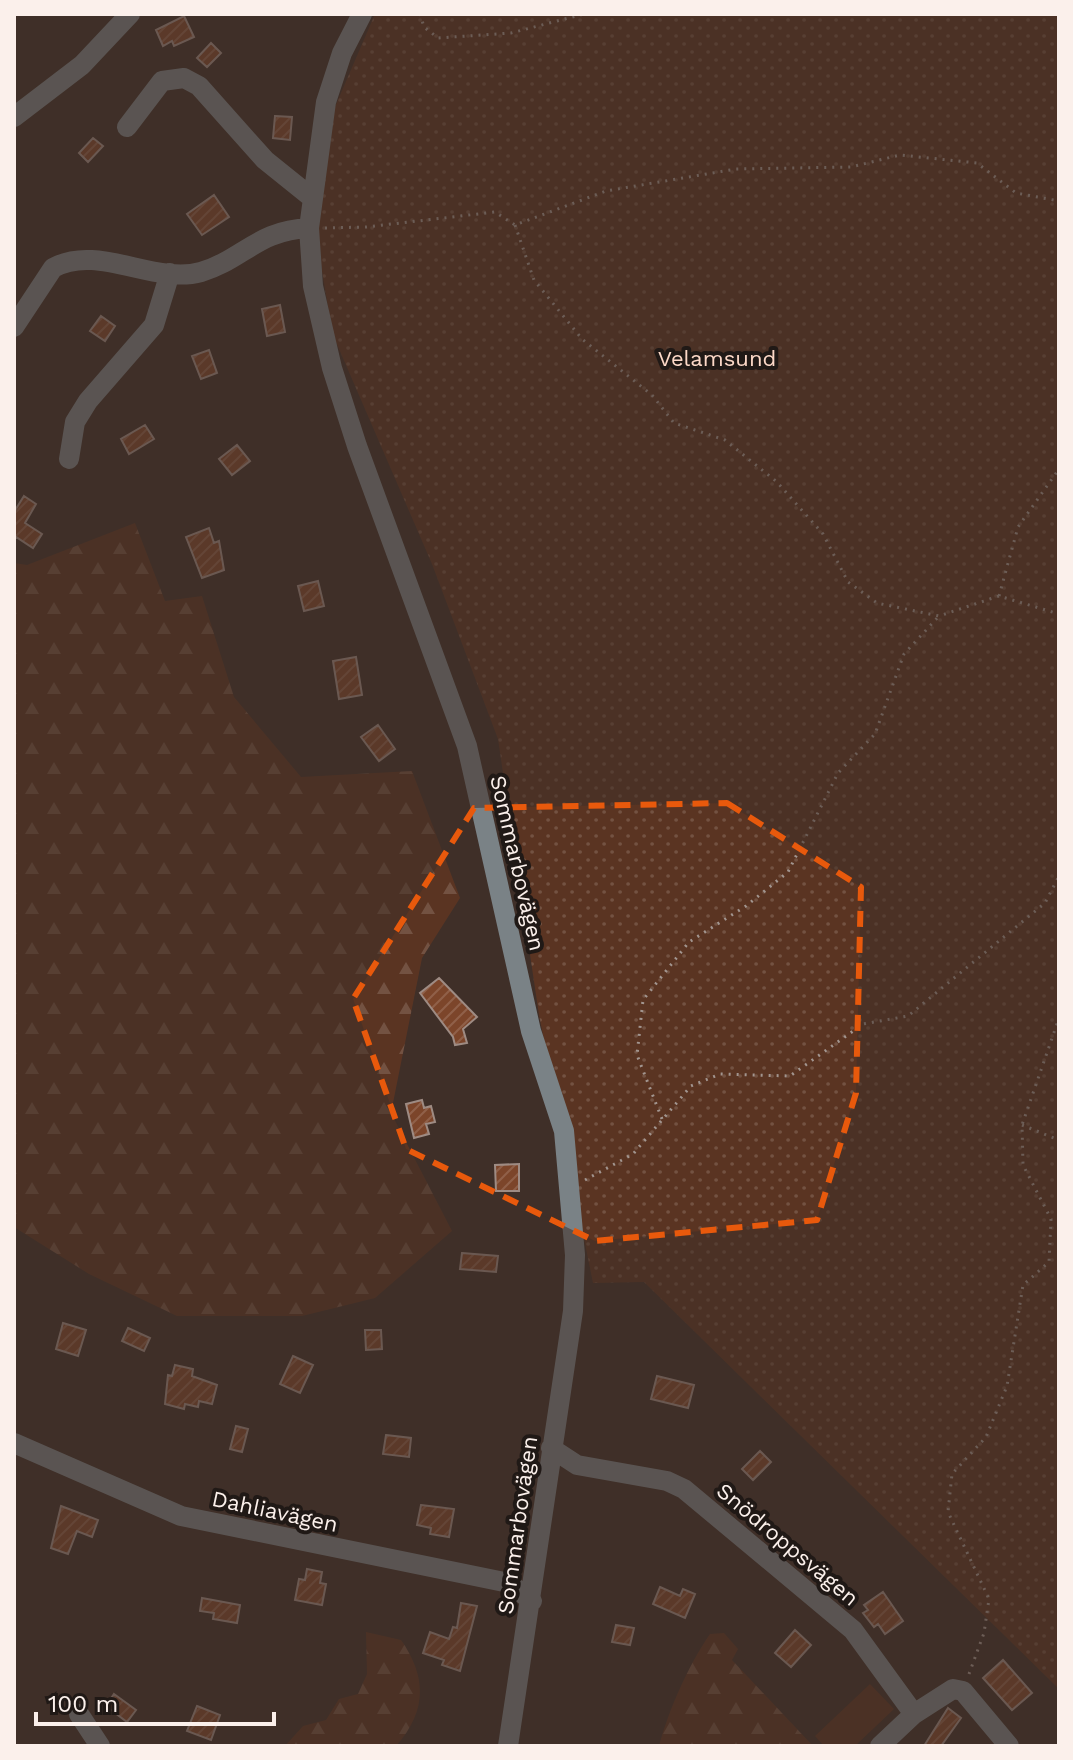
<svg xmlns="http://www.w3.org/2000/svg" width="1073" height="1760" viewBox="0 0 1073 1760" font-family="'Work Sans',sans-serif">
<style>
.forest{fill:url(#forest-firs)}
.park{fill:url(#park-dots)}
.pitch{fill:#5a3422}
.building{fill:url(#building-hatch);stroke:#9e8b83;stroke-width:2}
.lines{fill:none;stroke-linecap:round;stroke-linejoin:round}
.path{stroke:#a2958f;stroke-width:3;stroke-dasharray:2 6;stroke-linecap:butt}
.minor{stroke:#7a8286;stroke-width:20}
.marked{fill:none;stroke:#e8590c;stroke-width:6;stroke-dasharray:16 10;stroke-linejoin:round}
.labels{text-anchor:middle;stroke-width:8;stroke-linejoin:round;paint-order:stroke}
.park-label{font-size:22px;fill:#fdd9c8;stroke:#201916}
.street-label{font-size:22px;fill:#fbf0eb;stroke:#201916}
</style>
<defs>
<pattern id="forest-firs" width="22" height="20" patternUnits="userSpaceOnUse" patternTransform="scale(2)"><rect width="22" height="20" fill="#5a3422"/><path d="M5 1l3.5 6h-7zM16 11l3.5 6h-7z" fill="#735242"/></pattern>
<pattern id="park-dots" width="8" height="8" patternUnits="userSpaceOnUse" patternTransform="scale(2)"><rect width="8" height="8" fill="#5a3422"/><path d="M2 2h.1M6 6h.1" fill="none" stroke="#735242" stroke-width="1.8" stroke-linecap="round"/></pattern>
<pattern id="building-hatch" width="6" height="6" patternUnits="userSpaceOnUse" patternTransform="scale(2)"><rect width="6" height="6" fill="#7c452a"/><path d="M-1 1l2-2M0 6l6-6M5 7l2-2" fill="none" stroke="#906049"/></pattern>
</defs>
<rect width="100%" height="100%" fill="#3f2f28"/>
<!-- forest -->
<path class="forest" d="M135,523L165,601L202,596L234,697L301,777L412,771L460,898L422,958L391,1113L452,1231L375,1298L302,1316H177L89,1274L14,1227V563L27,565Z
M366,1632L401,1640C427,1677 427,1711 396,1746H285L303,1726L326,1720L339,1699L358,1694L367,1674Z
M724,1633L738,1649L732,1660L813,1746H659C669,1709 688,1666 710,1634Z"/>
<!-- park -->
<path class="park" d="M375,14H1059V1689L644,1282L593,1283L539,1015L498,739L432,564L333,335L322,271L317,240L335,107Z"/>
<!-- pitch -->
<path class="pitch" d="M870,1684L894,1709L855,1746H824L815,1736Z"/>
<!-- building -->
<path class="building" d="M184,16L194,37L174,46L172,41L163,46L156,30Z
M211,43L221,53L207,67L197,58Z
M275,116L292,117L290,140L273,138Z
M93,138L103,146L88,162L79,153Z
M214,195L229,217L202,235L187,214Z
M280,305L285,332L267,336L262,309Z
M101,316L115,326L105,341L90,331Z
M209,350L217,373L201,379L192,356Z
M145,425L154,439L129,454L121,439Z
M237,445L250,461L232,475L219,459Z
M24,496L36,504L25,523L42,534L33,548L16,537L14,540V512Z
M209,528L214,543L219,541L224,570L202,578L186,537Z
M318,581L324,606L304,611L298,586Z
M356,657L362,695L339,699L333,661Z
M378,725L395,749L379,761L361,737Z
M439,978L477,1017L463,1029L467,1043L455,1045L453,1037L420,993Z
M422,1100L424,1108L431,1106L435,1122L426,1124L429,1134L414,1138L406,1104Z
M519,1164V1191H496L495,1165Z
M462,1253L498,1256L496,1272L460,1269Z
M63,1323L86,1330L78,1356L56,1349Z
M128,1328L150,1338L144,1351L122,1341Z
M365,1330H381L382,1349L366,1350Z
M293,1356L313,1365L300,1393L280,1384Z
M175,1365L193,1369L192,1376L217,1385L212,1404L199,1401L198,1407L185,1404L184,1409L165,1404L168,1375L172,1376Z
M657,1376L694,1385L688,1408L651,1399Z
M236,1426L248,1429L242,1452L230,1449Z
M386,1435L411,1438L409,1457L383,1454Z
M760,1451L771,1462L753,1480L742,1469Z
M421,1505L454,1509L449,1537L430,1534L431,1528L417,1525Z
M61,1506L98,1520L92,1537L77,1531L68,1554L51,1548Z
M307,1569L322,1572L320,1583L326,1584L322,1605L295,1600L299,1579L305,1580Z
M660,1587L680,1596L683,1589L695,1594L685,1618L653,1604Z
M883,1592L903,1621L885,1634L878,1624L874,1627L863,1613L868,1610L864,1605Z
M202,1598L240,1605L237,1623L213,1619L214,1613L200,1611Z
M461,1603L477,1606L460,1671L442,1665L444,1660L423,1653L430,1632L449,1639L453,1627L457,1628Z
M616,1625L634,1628L630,1645L612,1642Z
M795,1630L811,1645L791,1667L775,1653Z
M1003,1660L1032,1693L1012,1710L983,1678Z
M114,1694L136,1710L127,1722L106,1706Z
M197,1706L220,1715L211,1740L187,1731Z
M948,1708L961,1718L941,1746H924Z"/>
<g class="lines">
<!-- path -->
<path class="path" d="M420,14L424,27L438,38L511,33L584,14
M515,225L534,280L582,339L652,395L674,423L725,440L777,482L823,534L848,582L877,603L939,616L999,596L1059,614
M325,228L366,227L495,212L515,225L606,191L736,169L851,167L900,155L977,163L1016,193L1059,201
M999,596L1018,527L1059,469
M662,1119L637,1055L643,1000L689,942L746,906L788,872L838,773L875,734L904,654L939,616
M1022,1125L1059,1140
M585,1180L633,1154L691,1086L720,1074L790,1076L863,1024L908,1016L1045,903L1059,876
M969,1674L984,1633L989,1599L948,1512L952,1474L986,1437L1007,1386L1023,1285L1049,1262L1051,1219L1023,1165L1022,1125L1059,1018"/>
<!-- minor -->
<path class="minor" d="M362,14L342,53L326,102L309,228L313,286L332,368L357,446L467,746L531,1031L564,1131L575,1255L573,1311L508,1746
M14,117L82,65L130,14
M127,127L162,81L184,78L199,86L265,160L311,197
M14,327L53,268C97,243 154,285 201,272C242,260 258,230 309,228
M69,459L75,422L88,401L154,325L170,273
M14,1443L181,1516L509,1583L532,1601
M551,1448L577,1465L667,1481L684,1489L853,1630L914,1714L880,1746
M79,1714L100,1746
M914,1714L953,1689L963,1691L1009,1746"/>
</g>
<!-- marked area -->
<path d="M0 0H1073V1760H0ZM727,803L861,887L856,1093L817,1220L595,1241L406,1149L353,999L474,808Z" fill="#3f2f28" fill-opacity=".55" fill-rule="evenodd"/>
<path class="marked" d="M727,803L861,887L856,1093L817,1220L595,1241L406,1149L353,999L474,808Z"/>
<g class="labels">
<!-- park labels -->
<g class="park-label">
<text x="717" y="366">Velamsund</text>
</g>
<!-- street labels -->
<g class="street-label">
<text transform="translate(518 863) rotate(77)" y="8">Sommarbovägen</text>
<text transform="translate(275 1511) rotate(12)" y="8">Dahliavägen</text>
<text transform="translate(517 1525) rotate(-82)" y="8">Sommarbovägen</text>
<text transform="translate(788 1544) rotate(40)" y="8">Snödroppsvägen</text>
</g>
</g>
<!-- border -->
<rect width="1073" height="1760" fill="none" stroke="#fbf0eb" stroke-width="32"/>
<!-- scale -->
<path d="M36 1712v12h238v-12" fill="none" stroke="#fbf0eb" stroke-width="4"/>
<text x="48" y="1712" font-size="24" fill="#fbf0eb" stroke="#201916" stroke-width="6" paint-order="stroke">100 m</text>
</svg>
